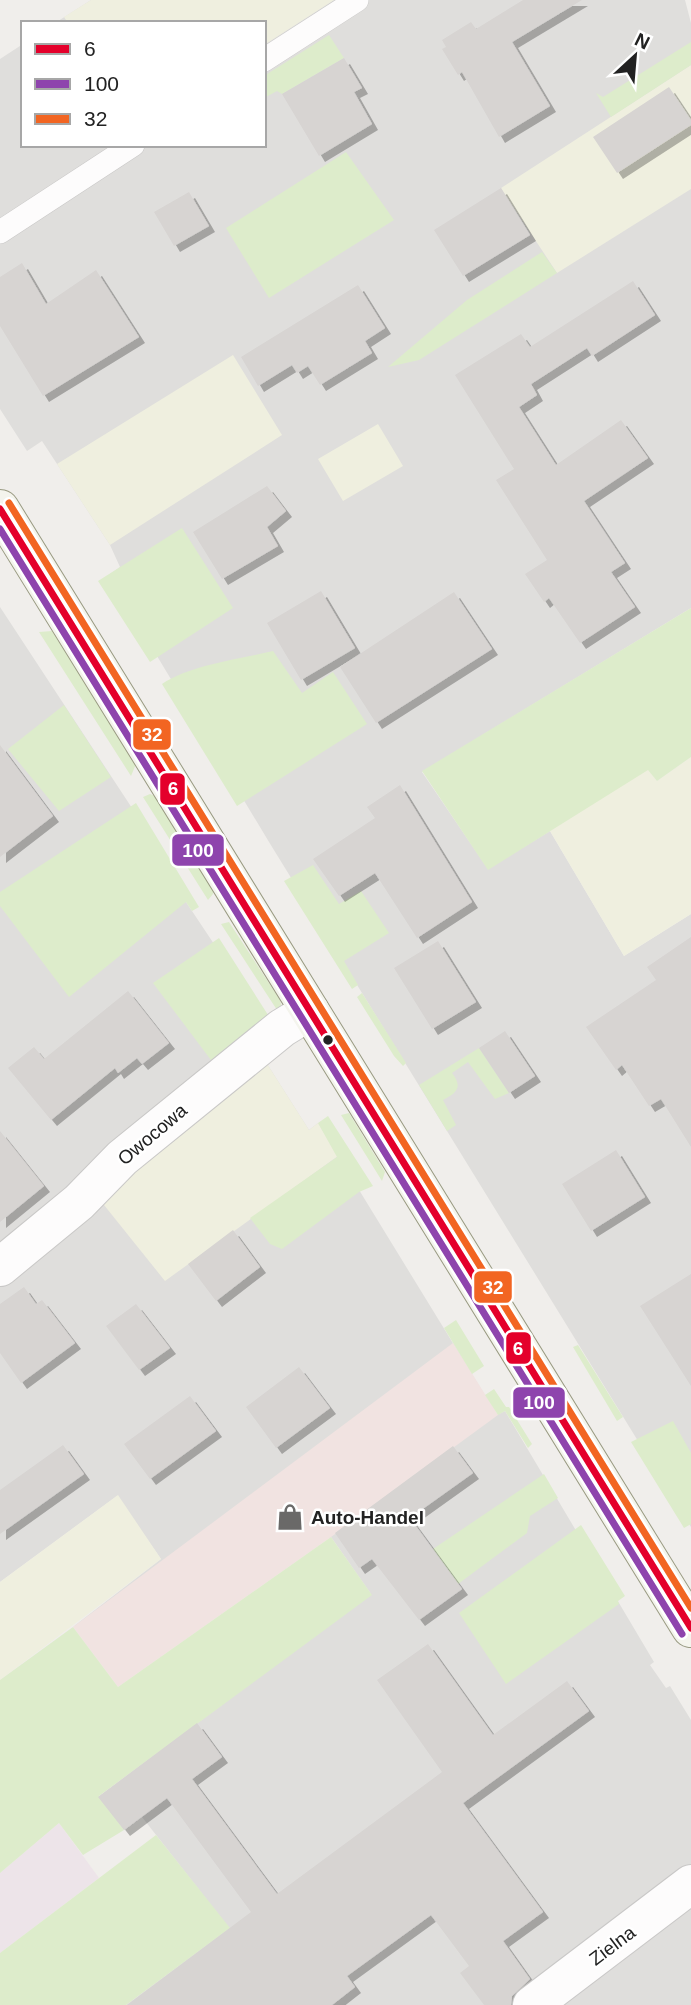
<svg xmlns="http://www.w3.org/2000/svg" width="691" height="2005" viewBox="0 0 691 2005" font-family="Arial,sans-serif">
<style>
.residential{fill:#dfdedc}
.commercial{fill:#f1e3e1}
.industrial{fill:#ede4e9}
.farmland{fill:#efefdf}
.grass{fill:#ddeccb}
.building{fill:#d7d4d2;filter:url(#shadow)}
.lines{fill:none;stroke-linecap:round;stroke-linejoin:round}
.service-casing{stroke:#c9c8c7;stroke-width:24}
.minor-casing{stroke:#c9c8c7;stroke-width:40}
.secondary-casing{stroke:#999a82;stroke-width:40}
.service{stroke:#fdfcfc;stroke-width:23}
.minor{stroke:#fdfcfc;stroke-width:38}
.secondary{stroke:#f4f4ed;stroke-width:38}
.bus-1-casing{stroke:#fff;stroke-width:12}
.bus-2-casing{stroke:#fff;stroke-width:12}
.bus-3-casing{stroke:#fff;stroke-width:12}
.bus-1{stroke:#e4002b;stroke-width:7}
.bus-2{stroke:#8e44ad;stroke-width:7}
.bus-3{stroke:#f26522;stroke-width:7}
.bus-dot{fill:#222;stroke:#fff;stroke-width:2.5}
.labels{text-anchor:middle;stroke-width:5;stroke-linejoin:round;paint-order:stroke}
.street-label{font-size:19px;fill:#222;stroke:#fff}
.poi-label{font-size:19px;font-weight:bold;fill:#222;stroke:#fff;text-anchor:start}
.line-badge{stroke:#fff;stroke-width:2.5}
.badge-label{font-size:19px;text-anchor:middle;font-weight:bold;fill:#fff}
</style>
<defs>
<filter id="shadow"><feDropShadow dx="6" dy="6" stdDeviation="0" flood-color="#0004"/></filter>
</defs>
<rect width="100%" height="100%" fill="#f0eeeb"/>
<!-- residential -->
<path class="residential" d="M91,0H685L691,23V608L422,772L488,869L550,831L624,956L691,914V1527L269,842L157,656L106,577L120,567L110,545L42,441L27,451L0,409V59L23,44V145H264V23H55Z
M0,607L130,805L186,902L266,1022L75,1189L0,1250Z
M264,1059L309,1130L318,1123L497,1415L505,1411L654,1662L650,1665L666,1688L670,1686L691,1720V2005H126L229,1928L142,1817L124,1830L98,1797L371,1594L331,1537L73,1627L161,1559L117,1496L0,1582V1286L82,1224Z"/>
<!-- commercial -->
<path class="commercial" d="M453,1343L498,1415L331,1537L118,1687L73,1627Z"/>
<!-- industrial -->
<path class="industrial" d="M59,1823L99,1878L0,1953V1873Z"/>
<!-- farmland -->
<path class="farmland" d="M91,0H334L264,45V23H68L64,17Z
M691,65V189L557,273L501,188Z
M233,355L282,435L110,545L57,464Z
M378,424L403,466L343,501L318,459Z
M691,757V914L624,956L550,831L648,769L657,781Z
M264,1059L309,1130L318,1123L338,1156L165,1281L100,1200Z
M118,1495L161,1559L0,1680V1582Z"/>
<!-- grass -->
<path class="grass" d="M329,35L344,58L282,94L277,91L264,98V76Z
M691,42V65L611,117L596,93L603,97Z
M346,152L394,220L269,298L226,228Z
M542,252L557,273L419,360L388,367L467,300Z
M182,528L233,608L150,662L98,581Z
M691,608V757L657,781L648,770L488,870L422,771Z
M52,631L136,764L131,776L39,632Z
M273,651L302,693L333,672L367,724L237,806L162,684C190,665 240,659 273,651Z
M64,705L111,777L59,811L8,749Z
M150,794L155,796L213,888V894L208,900L143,797Z
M136,803L199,907L192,911L186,902L69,997L0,906V892Z
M313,865L339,904L361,891L389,933L344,961L358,985L352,989L284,881Z
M229,922L280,1000L282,1009L279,1013L221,924Z
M219,938L270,1018L214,1064L153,983Z
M362,993L406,1063L403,1066L394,1056L357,997Z
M479,1048L509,1093L495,1099L468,1062L452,1073C463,1087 457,1093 443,1100L456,1125L447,1131L419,1085Z
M349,1113L385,1172L382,1181L341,1115Z
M328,1116L373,1186L359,1192L282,1249L270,1244L250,1218L337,1157L318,1123Z
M456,1320L484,1366L472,1374L444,1328Z
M578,1345L623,1417L617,1421L573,1347Z
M494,1389L506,1407H509L532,1444L528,1448L505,1411L498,1415L485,1395Z
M673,1421L691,1453V1524L684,1528L631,1442Z
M544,1474L558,1498L530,1516L527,1533L458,1584L433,1549Z
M581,1525L625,1596L618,1601L619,1604L506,1684L459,1613Z
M331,1537L372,1595L99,1796L124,1830L83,1855L59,1823L0,1873V1680L73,1627L118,1687Z
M156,1835L230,1928L126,2005H0V1953Z"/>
<!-- building -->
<path class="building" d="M523,0H582L512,42L550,106L499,137L462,72L458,75L442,49L446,47L442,40L471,22L476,29Z
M344,58L362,88L354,92L372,124L319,156L282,94Z
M669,87L691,120V125L617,173L593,137Z
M501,188L530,235L463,276L434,230Z
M189,192L209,226L174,246L154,212Z
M22,263L46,304L96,270L139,337L43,396L0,326V277Z
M633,281L655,315L592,356L587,348L531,384L537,395L519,407L556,465L621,420L648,458L584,501L625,563L611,572L635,607L580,643L549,598L544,602L525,574L547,560L496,480L514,469L455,375L521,334L530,347Z
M358,285L385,328L365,341L372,353L320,385L308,366L297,373L292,365L258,386L241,357Z
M267,486L286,511L267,527L278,546L222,579L193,532Z
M321,591L355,648L301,680L267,623Z
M454,592L492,649L376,723L340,667Z
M0,745L53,816L0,857Z
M400,785L472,902L417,938L375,873L339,896L313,859L375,818L367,807Z
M691,937V1147L661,1099L649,1106L622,1065L616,1070L586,1027L656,980L647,967Z
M438,941L476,1002L432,1029L394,968Z
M128,991L169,1043L142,1064L137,1058L118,1073L115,1068L51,1120L8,1068L34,1047L44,1059Z
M505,1031L535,1076L509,1093L479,1048Z
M0,1131L44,1186L0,1222Z
M616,1150L645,1197L591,1231L562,1184Z
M233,1230L260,1267L216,1301L188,1264Z
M691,1274V1386L640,1306Z
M24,1287L36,1304L42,1300L75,1343L21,1383L0,1353V1304Z
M136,1304L170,1348L139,1370L106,1326Z
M299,1367L330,1408L276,1448L246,1407Z
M190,1396L216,1431L150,1479L124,1444Z
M63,1445L84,1474L0,1534V1490Z
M453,1446L473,1473L410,1518L462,1589L419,1620L372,1559L359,1568L335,1533Z
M428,1644L493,1735L567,1681L589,1711L463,1803L543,1912L503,1941L530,1979L512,1996L511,2005H484L460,1973L469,1966L431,1915L347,1976L355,1987L332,2005H127L251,1912L167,1798L124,1830L98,1797L197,1723L222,1757L192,1779L277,1894L442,1772L377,1680Z"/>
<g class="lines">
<defs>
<path id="service" d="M264,60L357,0
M0,232L133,145"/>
<path id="minor" d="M0,1267L79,1202L122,1158L282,1028L310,1011
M532,2005L691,1884"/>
<path id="secondary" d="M0,509L691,1628"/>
</defs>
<!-- service casing -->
<use href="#service" class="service-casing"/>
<!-- minor casing -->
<use href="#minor" class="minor-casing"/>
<!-- secondary casing -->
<use href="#secondary" class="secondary-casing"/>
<!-- service -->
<use href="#service" class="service"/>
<!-- minor -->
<use href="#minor" class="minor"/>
<!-- secondary -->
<use href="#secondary" class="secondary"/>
<defs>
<path id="bus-1" d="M0,509L691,1628"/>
<path id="bus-2" d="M0,529L682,1634"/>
<path id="bus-3" d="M9,503L691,1608"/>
</defs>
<!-- bus-1 casing -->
<use href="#bus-1" class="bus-1-casing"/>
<!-- bus-2 casing -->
<use href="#bus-2" class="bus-2-casing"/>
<!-- bus-3 casing -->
<use href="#bus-3" class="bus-3-casing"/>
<!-- bus-1 -->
<use href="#bus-1" class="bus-1"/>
<!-- bus-2 -->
<use href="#bus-2" class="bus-2"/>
<!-- bus-3 -->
<use href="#bus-3" class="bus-3"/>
</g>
<!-- icons -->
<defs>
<symbol id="shop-bare" viewBox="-9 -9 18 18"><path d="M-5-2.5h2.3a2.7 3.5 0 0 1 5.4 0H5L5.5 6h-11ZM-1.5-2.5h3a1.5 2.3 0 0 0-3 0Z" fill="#6a6968" stroke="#fff" stroke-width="2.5" paint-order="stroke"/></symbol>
</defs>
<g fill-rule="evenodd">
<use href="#shop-bare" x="271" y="1498" width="38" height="38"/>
</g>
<!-- markers -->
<circle class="bus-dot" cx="328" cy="1040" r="6"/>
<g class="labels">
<!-- street labels -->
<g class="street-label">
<text transform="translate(152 1134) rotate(-40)" y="7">Owocowa</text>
<text transform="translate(612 1945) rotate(-37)" y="7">Zielna</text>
</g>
<!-- poi labels -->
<g class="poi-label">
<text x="311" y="1524">Auto-Handel</text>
</g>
</g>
<g class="line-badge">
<rect x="132" y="718" width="40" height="33" rx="7" fill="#f26522"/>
<rect x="159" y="772" width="27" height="34" rx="7" fill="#e4002b"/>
<rect x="171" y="833" width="54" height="34" rx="7" fill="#8e44ad"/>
<rect x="473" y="1270" width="40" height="34" rx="7" fill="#f26522"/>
<rect x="505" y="1331" width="27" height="34" rx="7" fill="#e4002b"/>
<rect x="512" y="1386" width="54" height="33" rx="7" fill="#8e44ad"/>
</g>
<g class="badge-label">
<text x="152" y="741">32</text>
<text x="173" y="795">6</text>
<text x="198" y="857">100</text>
<text x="493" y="1294">32</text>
<text x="518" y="1355">6</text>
<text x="539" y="1409">100</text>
</g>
<!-- legend -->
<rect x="21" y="21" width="245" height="126" fill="#ffffff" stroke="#a7a7a7" stroke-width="2"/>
<rect x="35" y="44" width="35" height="10" fill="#e4002b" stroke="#a7a7a7" stroke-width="2"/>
<text x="84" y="56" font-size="21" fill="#222222">6</text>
<rect x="35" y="79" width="35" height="10" fill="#8e44ad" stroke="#a7a7a7" stroke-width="2"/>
<text x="84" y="91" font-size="21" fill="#222222">100</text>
<rect x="35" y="114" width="35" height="10" fill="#f26522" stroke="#a7a7a7" stroke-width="2"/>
<text x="84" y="126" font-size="21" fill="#222222">32</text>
<!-- north arrow -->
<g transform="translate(635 56) rotate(26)" stroke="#ffffff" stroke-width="5" paint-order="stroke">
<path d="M0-5L12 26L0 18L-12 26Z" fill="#222222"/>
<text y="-10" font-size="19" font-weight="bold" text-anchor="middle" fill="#222222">N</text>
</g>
</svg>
